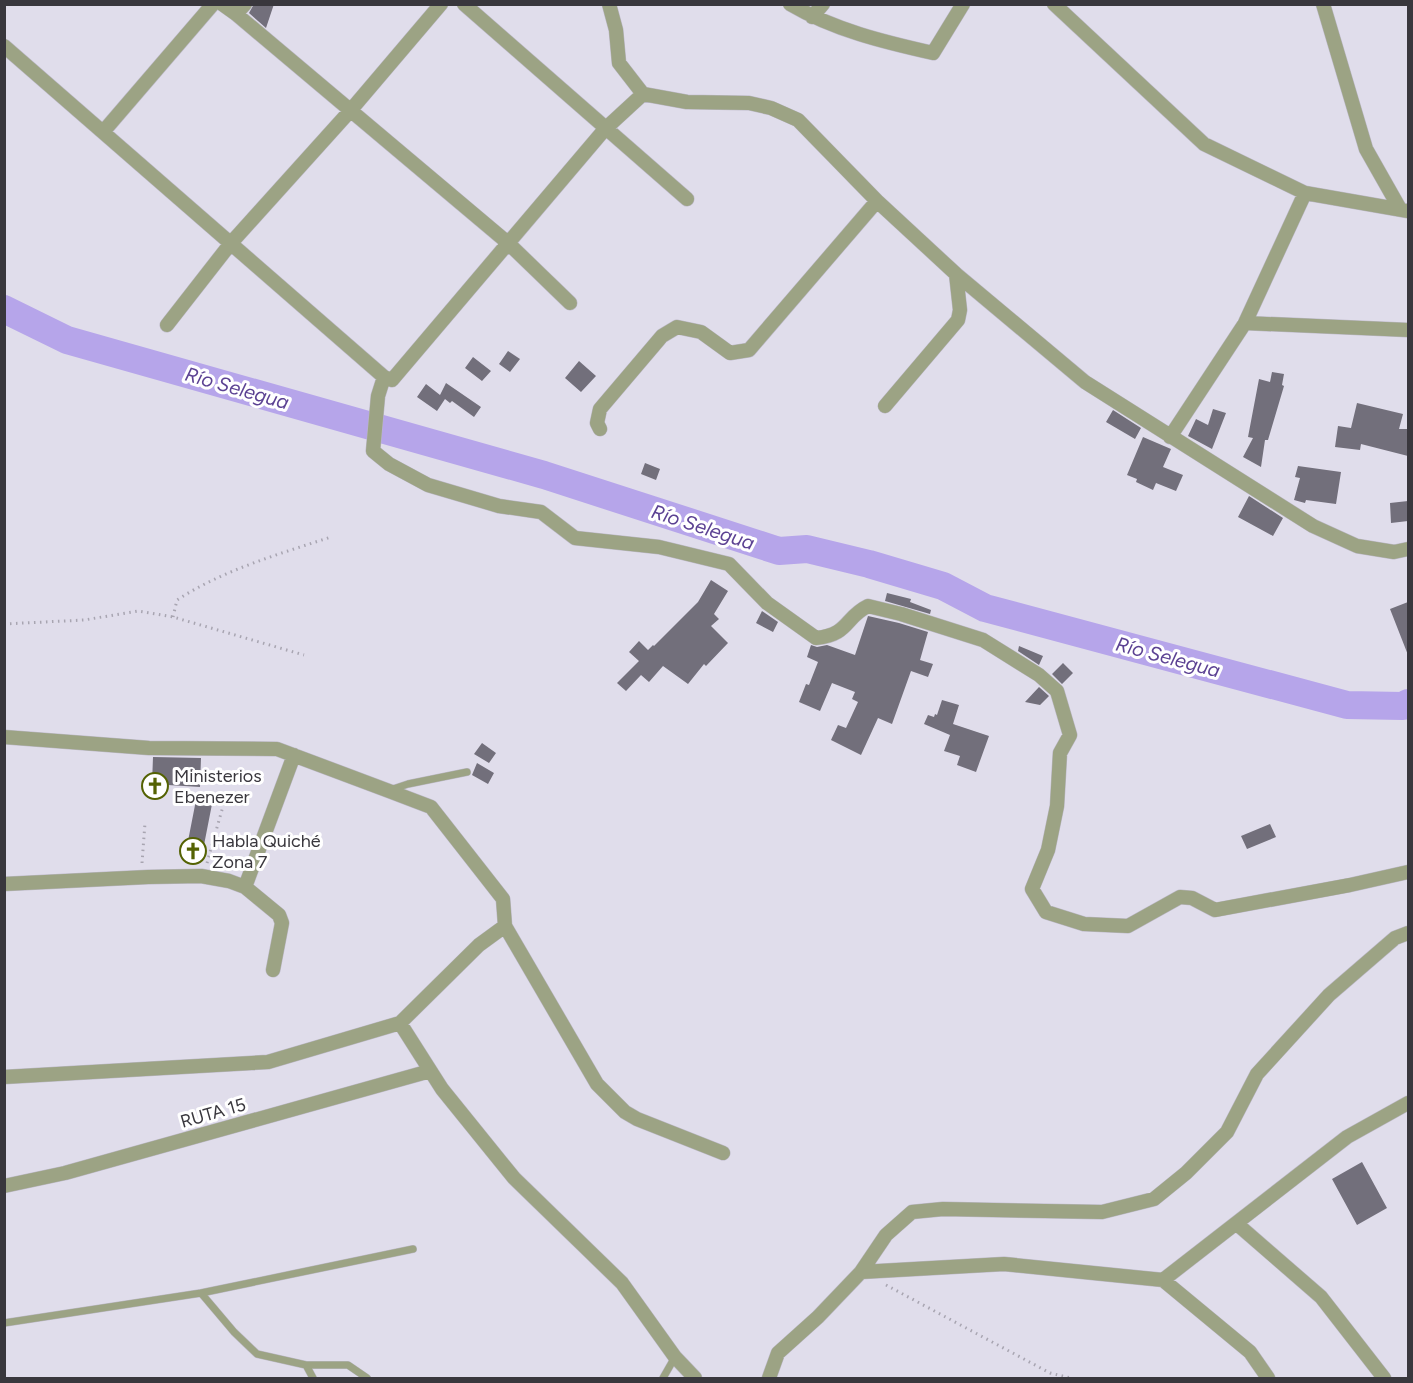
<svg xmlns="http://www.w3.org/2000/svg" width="1413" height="1383" viewBox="0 0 1413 1383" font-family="Figtree,sans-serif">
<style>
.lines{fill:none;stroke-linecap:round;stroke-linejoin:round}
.river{stroke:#b6a5ea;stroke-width:28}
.building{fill:#726f7b}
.service-casing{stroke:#bbb8c5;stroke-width:8}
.minor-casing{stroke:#bbb8c5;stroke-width:15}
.path{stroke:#a8a5b1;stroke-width:3;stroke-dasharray:1.5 4.5;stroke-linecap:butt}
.service{stroke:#9ca384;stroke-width:7}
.minor{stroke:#9ca384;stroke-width:14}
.labels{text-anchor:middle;stroke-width:6;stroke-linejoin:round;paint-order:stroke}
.poi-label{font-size:18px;fill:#39373d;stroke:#fff;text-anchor:start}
.street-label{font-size:18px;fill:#39373d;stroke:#fff}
.water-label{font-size:20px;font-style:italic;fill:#5c4293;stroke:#fff}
</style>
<rect width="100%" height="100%" fill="#e0ddeb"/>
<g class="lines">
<!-- river -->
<path class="river" d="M4,309L67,340L544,475L779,551L807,549L869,564L943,586L985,608L1347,705L1403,706L1408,703"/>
</g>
<!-- building -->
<path class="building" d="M254,4H274L266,28L249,13Z
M508,351L520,359L510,372L499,364Z
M473,357L491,371L482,381L465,368Z
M579,361L596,376L581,392L565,378Z
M1272,372L1284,374L1282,385L1284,386L1268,440H1265L1261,467L1243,457L1253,438L1248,437L1259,379L1270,382Z
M446,383L481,407L474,417L452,401L450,403L445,399L437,411L417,397L426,384L440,395Z
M1357,403L1403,414L1399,429H1408V456L1361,444L1360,450L1335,447L1338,426L1351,428Z
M1213,409L1226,413L1212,449L1188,436L1196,419L1208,425Z
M1113,410L1141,428L1135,439L1106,422Z
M1143,437L1171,449L1163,467L1183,475L1176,491L1156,483L1153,490L1136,482L1137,479L1127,475Z
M645,463L660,469L656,480L641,474Z
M1298,466L1341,472L1336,504L1306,500L1305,503L1294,500L1300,478L1295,477Z
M1249,496L1283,518L1273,536L1238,517Z
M1408,501V521L1391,523L1390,503Z
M711,580L728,591L714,614L719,619L711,626L728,643L706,666L704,664L688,684L663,666L649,682L641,675L626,691L617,683L639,661L629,652L639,641L648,650L653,645L654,646L698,602Z
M887,593L911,599L910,602L931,610L930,614L885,601Z
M1408,602V655L1390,609Z
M762,611L778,622L773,632L756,623Z
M868,616L899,623L928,632L920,660L933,664L928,677L911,671L892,724L878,718L861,755L831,740L838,725L846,728L858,702L852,699L855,692L832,683L820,711L799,702L806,684L809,685L818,662L807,657L811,645L817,647L827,645L855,655Z
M1019,646L1043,656L1039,665L1018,651Z
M1063,663L1073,673L1062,684L1052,674Z
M1039,687L1049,696L1040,705L1025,702Z
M942,700L959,705L953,724L989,736L976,772L957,765L960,756L944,751L950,735L924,724L928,715L934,717L935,714L937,715Z
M482,743L496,753L489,763L474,754Z
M153,757L201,758L200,787L152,784Z
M477,763L494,773L488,784L472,775Z
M197,795L213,799L204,845L188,841Z
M1270,824L1276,837L1247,849L1241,836Z
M1362,1162L1387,1208L1357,1225L1332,1179Z"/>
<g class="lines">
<defs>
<path id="service" d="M390,790L408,784L467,772
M201,1293L413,1249
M4,1323L201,1293L234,1332L257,1354L306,1365L313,1378
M306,1365H348L367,1378
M663,1378L675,1357"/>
<path id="minor" d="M222,4L236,14L245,4
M464,4L687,199
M790,4C834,30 884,42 933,53L963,4
M1054,4L1204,144L1305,193L1408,211
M1323,4L1366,149L1400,209
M236,14L508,243L570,303
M812,17L823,4
M4,46L384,377L392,380L605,129L643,94L619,63L616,30L609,4
M643,94L687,102L749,103L771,108L798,120L877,201L956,274L1085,382L1313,526L1357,546L1394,552L1408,549
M103,132L213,4
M1245,323L1408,330
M167,325L231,243L350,111L441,4
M384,377L378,396L373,451L389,464L428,485L499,506L541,512L575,538L659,547L729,564L767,603L816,638C849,635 845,617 868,606L901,614L983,640L1039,675L1057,691L1070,735L1060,753L1057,806L1048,850L1032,889L1046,912L1084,924L1128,926L1180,897L1192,898L1215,910L1350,885L1408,872
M885,406L958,320L960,310L956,274
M600,429L597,423L600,409L662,336L677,327L701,332L730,353L749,350L877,201
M1170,437L1245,323L1305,193
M4,737L149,748L277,749L389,791L431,807L503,899L505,926L597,1084L625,1112L637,1119L723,1153
M4,884L148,877L201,876L229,881L245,887L279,915L282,923L273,970
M245,887L294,755
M400,1023L442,1089L514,1178L622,1283L675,1357L695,1378
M4,1077L268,1062L400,1023L479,945L505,926
M4,1186L65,1173L430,1071
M1237,1224L1321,1297L1384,1378
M861,1272L1004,1264L1163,1280L1250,1352L1268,1378
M1163,1280L1347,1137L1408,1103
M769,1378L778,1353L818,1317L861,1272L886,1235L912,1212L943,1209L1102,1212L1154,1199L1186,1173L1227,1132L1257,1074L1329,995L1395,938L1408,933"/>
</defs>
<!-- service casing -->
<use href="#service" class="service-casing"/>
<!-- minor casing -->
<use href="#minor" class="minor-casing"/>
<!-- path -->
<path class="path" d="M173,617L177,600C223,570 279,554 331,537
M4,624L84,620L138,611L173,617L304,655
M142,863L145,823
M207,863L225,799
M886,1285L1050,1373L1071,1378"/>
<!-- service -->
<use href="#service" class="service"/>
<!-- minor -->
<use href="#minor" class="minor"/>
</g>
<!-- icons -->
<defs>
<symbol id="church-ring" viewBox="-11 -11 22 22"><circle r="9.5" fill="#fff" stroke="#546203" stroke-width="1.5"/><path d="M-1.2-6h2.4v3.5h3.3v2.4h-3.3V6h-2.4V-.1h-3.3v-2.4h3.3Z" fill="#546203"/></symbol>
</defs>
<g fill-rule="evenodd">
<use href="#church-ring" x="140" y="771" width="30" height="30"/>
<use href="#church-ring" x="178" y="836" width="30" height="30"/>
</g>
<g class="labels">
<!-- poi labels -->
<g class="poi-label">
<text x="174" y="782">Ministerios<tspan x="174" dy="21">Ebenezer</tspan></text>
<text x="212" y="847">Habla Quiché<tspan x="212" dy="21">Zona 7</tspan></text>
</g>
<!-- street labels -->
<g class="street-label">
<text transform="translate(213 1113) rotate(-16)" y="6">RUTA 15</text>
</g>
<!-- water labels -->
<g class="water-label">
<text transform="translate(237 388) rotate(16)" y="7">Río Selegua</text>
<text transform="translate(703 527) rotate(18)" y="7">Río Selegua</text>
<text transform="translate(1168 657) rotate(15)" y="7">Río Selegua</text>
</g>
</g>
<!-- border -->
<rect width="1413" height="1383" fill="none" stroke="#39373d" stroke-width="12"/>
</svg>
